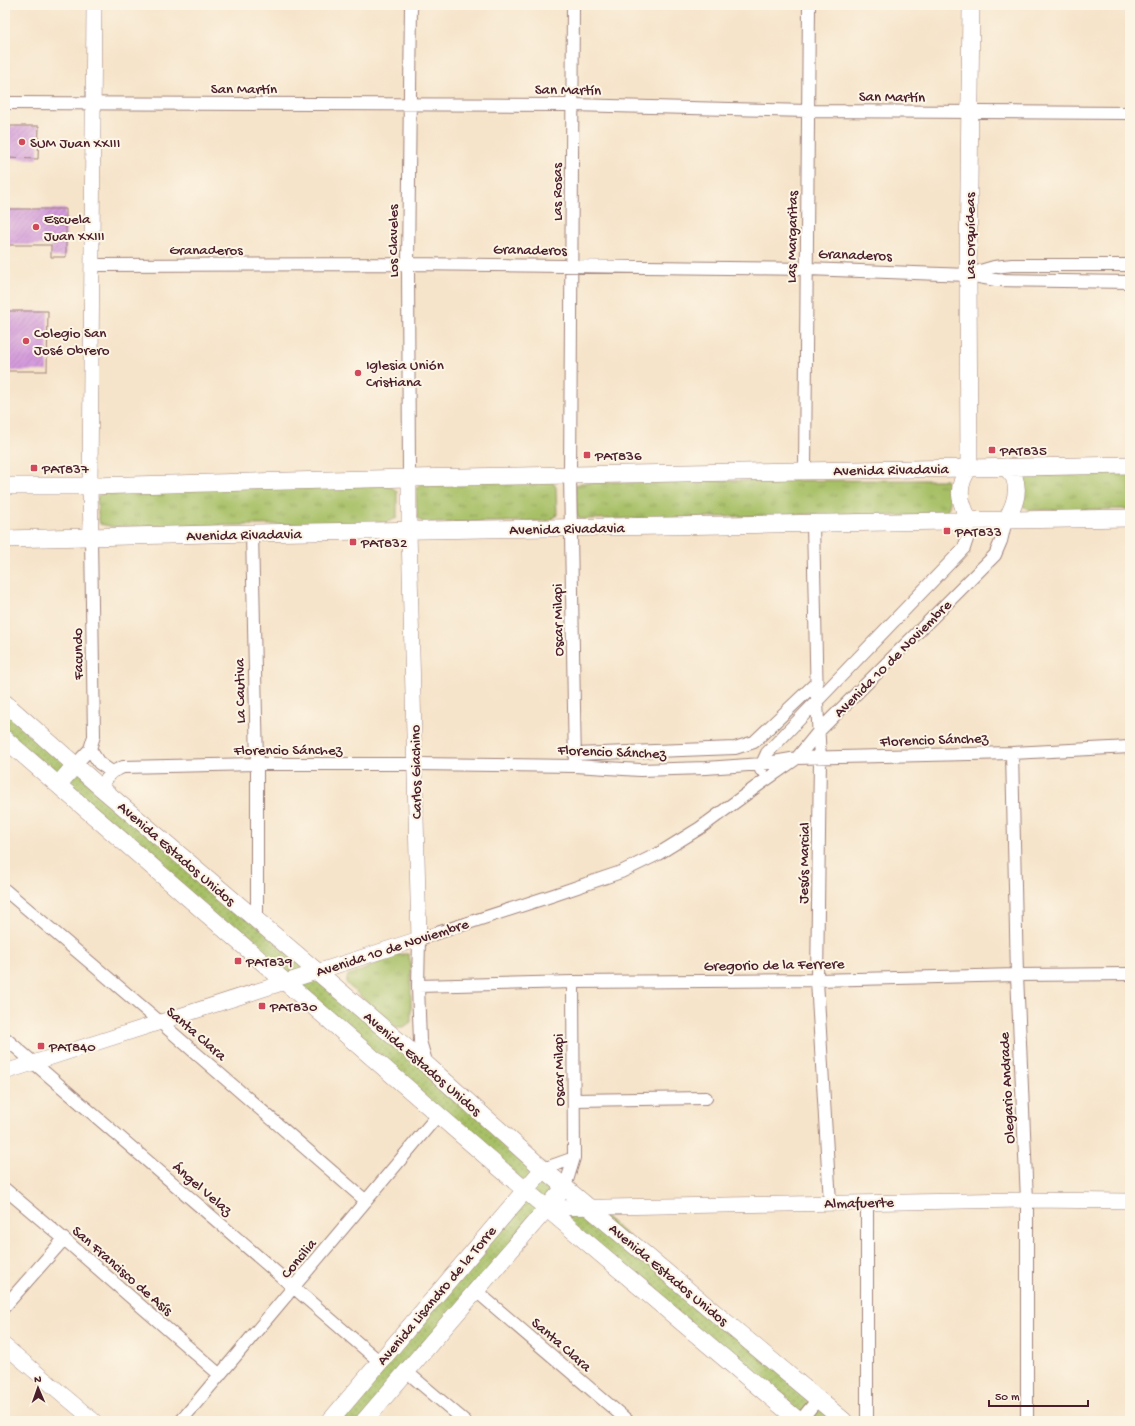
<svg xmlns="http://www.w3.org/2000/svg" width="1135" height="1426" viewBox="0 0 1135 1426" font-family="'Gochi Hand',sans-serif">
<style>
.grass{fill:url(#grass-dots);stroke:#787048}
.park{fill:url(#park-tufts);stroke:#787048}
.building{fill:url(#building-hatch)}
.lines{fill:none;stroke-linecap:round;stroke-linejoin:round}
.minor-casing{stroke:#a0827a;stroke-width:14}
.tertiary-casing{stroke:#a0827a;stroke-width:16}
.secondary-casing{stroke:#a0827a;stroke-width:18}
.minor{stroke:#fff;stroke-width:12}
.tertiary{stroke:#fff;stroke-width:15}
.secondary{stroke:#fff;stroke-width:17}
.poi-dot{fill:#d1495b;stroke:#fcf5e5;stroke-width:1.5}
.labels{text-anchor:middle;stroke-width:4;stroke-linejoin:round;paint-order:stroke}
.street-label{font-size:15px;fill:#4a1f2b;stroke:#fcf5e5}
.poi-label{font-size:15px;fill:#4a1f2b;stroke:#fcf5e5;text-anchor:start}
</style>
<defs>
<pattern id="grass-dots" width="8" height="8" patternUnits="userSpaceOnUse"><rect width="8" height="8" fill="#a7c066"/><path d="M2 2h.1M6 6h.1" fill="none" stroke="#8a9b54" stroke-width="1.8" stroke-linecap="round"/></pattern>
<pattern id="park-tufts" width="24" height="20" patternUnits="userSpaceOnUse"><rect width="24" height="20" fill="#a7c066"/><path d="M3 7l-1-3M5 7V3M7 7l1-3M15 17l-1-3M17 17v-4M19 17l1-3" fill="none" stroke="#8a9b54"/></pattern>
<pattern id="building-hatch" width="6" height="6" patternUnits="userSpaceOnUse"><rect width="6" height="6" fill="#d49bdc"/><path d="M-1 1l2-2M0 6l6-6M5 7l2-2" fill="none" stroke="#ae7eb3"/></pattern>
</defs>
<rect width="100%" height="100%" fill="#fcf5e5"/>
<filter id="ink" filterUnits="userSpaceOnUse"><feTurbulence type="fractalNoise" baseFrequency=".025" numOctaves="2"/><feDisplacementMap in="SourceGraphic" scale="8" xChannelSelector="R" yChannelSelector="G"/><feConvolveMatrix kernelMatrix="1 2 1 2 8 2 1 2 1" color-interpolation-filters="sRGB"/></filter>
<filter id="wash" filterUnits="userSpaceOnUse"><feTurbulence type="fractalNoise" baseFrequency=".012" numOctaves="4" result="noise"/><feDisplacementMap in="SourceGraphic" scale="16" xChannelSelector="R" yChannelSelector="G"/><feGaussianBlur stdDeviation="0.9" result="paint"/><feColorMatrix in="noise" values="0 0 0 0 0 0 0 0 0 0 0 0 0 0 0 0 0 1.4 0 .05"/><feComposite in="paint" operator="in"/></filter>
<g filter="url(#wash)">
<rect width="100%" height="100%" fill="#f6e4ca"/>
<!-- grass -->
<path class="grass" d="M5,703L844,1421H799L546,1208L364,1421H330L525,1190L5,739Z"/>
<!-- park -->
<path class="park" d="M1130,472V509L1029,510L1022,505V480L1030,475Z
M551,480L556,487L557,515L549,521L425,523L417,519L416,488L423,481Z
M946,480C953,490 951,501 947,512L903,516L816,514L685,518L580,519L576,513L575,486L581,483L653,481Z
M388,485L397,491V518L385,523L114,527L100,524L98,514L97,497L107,490Z
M396,954H408L411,963V1022L404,1027H394L346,983L348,975L363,970Z"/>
<g id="blocks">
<!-- building -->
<path class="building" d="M5,126H39L38,159L5,158Z
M5,209H66V257H51V245H5Z
M5,311H48L47,371H5Z"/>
</g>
</g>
<g filter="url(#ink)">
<use href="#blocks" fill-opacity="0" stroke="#a0827a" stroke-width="1"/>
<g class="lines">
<defs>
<path id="minor" d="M573,5L570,475L575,766
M5,103L572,105L808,111L1130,113
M92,265L408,264L807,269L968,275L996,280L1130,282
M970,274L994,267L1012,265H1130
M805,470L809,5
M409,478L408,264L411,5
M813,524L817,702L820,759L817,980L830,1203
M252,533L257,764V921
M90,749L99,763L112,772
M1012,753L1017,975L1027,1200V1421
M575,754L735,748L754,742L816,683
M76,764L90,749L94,736L91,538
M761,770L762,764L767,753L964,548L968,536L969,520
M100,787L112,772L123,767L257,764H415L575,766L640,770L706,768L762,764L797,758L1012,753L1130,747
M5,890L160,1022L366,1201
M418,986L573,982L817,980L1017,975L1130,974
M5,1038L380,1362
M427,1065L420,1041L418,986L419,939L554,895L621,872L658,854L700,828L760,784L797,758L819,731L995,555L1001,541L1006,520
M574,1100L706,1098
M543,1169L574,1158
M565,1187L574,1158L573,982
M5,1189L64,1239L220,1375
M867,1202V1421
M475,1290L628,1421
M5,1306L64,1239
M407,1372L465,1421
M181,1421L438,1115
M800,1421L818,1399"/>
<path id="tertiary" d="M91,538L90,486L94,5
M5,1072L419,939L409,531V478
M546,1208L1027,1200L1130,1201
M5,1346L94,1421"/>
<path id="secondary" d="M1006,467C1008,470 1012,474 1014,477C1020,492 1014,507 1006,520
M5,486H90L409,478L1130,465
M969,520C959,500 956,487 969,468L968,275L971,5
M5,539L252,533L1130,518
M5,703L100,787L427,1065L543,1169L844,1421
M5,739L525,1190L799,1421
M58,785L76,764
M330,1421L543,1169
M364,1421L565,1187"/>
</defs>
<!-- minor casing -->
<use href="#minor" class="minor-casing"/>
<!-- tertiary casing -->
<use href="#tertiary" class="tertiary-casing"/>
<!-- secondary casing -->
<use href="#secondary" class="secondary-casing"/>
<!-- minor -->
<use href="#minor" class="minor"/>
<!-- tertiary -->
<use href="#tertiary" class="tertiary"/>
<!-- secondary -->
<use href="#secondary" class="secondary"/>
</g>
</g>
<!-- markers -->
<g class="poi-dot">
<circle cx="22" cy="142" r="4"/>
<circle cx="36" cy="227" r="4"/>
<circle cx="26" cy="341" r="4"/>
<circle cx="358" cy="373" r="4"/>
<rect x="988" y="446" width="8" height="8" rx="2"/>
<rect x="583" y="451" width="8" height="8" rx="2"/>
<rect x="30" y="464" width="8" height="8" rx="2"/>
<rect x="943" y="527" width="8" height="8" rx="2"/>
<rect x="349" y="538" width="8" height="8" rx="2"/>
<rect x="234" y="957" width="8" height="8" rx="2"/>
<rect x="258" y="1002" width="8" height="8" rx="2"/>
<rect x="37" y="1042" width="8" height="8" rx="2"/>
</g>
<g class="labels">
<!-- street labels -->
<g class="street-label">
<text x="244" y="93">San Martín</text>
<text transform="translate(568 89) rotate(1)" y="5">San Martín</text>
<text transform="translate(892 96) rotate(1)" y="5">San Martín</text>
<text transform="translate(556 192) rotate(-90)" y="5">Las Rosas</text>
<text transform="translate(969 236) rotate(-90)" y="5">Las Orquídeas</text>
<text transform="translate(791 237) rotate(-89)" y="5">Las Margaritas</text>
<text transform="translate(392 241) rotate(-90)" y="5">Los Claveles</text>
<text x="206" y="254">Granaderos</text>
<text transform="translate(530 249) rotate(1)" y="5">Granaderos</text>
<text transform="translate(855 254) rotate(2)" y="5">Granaderos</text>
<text transform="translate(891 469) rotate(-1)" y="5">Avenida Rivadavia</text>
<text transform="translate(567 528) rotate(-1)" y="5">Avenida Rivadavia</text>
<text transform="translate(244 534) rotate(-1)" y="5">Avenida Rivadavia</text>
<text transform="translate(557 620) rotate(-91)" y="5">Oscar Milapi</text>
<text transform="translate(77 654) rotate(-91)" y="5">Facundo</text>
<text transform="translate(892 658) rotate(-45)" y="5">Avenida 10 de Noviembre</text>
<text transform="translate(239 691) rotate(-91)" y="5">La Cautiva</text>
<text transform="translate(934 739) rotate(-2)" y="5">Florencio Sánchez</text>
<text x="288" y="754">Florencio Sánchez</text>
<text transform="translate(612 751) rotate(2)" y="5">Florencio Sánchez</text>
<text transform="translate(415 772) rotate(-91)" y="5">Carlos Giachino</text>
<text transform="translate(177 853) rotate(41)" y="5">Avenida Estados Unidos</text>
<text transform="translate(803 863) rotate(-89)" y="5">Jesús Marcial</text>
<text transform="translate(392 947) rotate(-18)" y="5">Avenida 10 de Noviembre</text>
<text transform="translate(774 964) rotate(-1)" y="5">Gregorio de la Ferrere</text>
<text transform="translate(197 1033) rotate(41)" y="5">Santa Clara</text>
<text transform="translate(423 1063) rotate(41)" y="5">Avenida Estados Unidos</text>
<text transform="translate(558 1070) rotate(-91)" y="5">Oscar Milapi</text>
<text transform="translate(1006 1088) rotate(-93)" y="5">Olegario Andrade</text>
<text transform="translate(203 1188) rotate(41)" y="5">Ángel Velaz</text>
<text transform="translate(859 1202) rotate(-1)" y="5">Almafuerte</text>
<text transform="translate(298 1258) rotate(-50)" y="5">Concilia</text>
<text transform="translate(123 1270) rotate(41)" y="5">San Francisco de Asís</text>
<text transform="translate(669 1274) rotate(40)" y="5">Avenida Estados Unidos</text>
<text transform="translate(436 1295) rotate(-50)" y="5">Avenida Lisandro de la Torre</text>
<text transform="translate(562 1344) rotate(41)" y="5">Santa Clara</text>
</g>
<!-- poi labels -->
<g class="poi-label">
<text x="30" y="147">SUM Juan XXIII</text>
<text x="44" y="223">Escuela<tspan x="44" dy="17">Juan XXIII</tspan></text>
<text x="34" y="337">Colegio San<tspan x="34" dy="17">José Obrero</tspan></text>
<text x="366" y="369">Iglesia Unión<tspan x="366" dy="17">Cristiana</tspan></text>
<text x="1000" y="455">PAT835</text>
<text x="595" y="460">PAT836</text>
<text x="42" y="473">PAT837</text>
<text x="955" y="536">PAT833</text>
<text x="361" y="547">PAT832</text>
<text x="246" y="966">PAT839</text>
<text x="270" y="1011">PAT830</text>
<text x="49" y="1051">PAT840</text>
</g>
</g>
<!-- margin -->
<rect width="1135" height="1426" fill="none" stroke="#fcf5e5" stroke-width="20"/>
<!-- north arrow -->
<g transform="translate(38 1388) rotate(358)" stroke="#fcf5e5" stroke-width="3" paint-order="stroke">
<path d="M0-3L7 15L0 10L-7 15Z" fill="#4a1f2b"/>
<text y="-6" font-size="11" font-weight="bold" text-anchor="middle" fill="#4a1f2b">N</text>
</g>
<!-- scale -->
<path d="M989 1400v6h99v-6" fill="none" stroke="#4a1f2b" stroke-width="2"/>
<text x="995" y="1400" font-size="12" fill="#4a1f2b" stroke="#fcf5e5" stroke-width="3" paint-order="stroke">50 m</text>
</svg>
